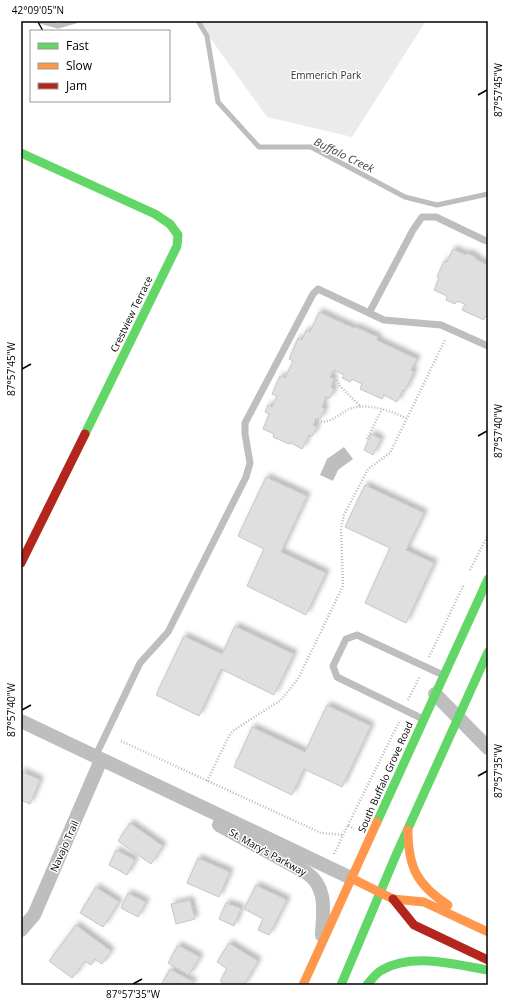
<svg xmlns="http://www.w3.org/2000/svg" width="509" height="1006" viewBox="0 0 509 1006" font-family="'Open Sans',sans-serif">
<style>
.green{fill:#ebebeb}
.water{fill:#bebebe}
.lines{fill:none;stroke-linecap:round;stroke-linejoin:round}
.stream{stroke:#bebebe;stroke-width:5}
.building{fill:#dfdfdf;stroke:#c6c6c6;filter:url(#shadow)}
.path{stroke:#b9b9b9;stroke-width:2.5;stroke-dasharray:1 2;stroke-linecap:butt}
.lane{stroke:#bebebe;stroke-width:7}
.street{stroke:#bebebe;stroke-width:14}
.fast{stroke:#63d668;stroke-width:9}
.slow{stroke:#ff974d;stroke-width:9}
.jam{stroke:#b3261e;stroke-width:9}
.ticks{fill:none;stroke:#000;stroke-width:1.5}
.labels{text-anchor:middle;stroke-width:3;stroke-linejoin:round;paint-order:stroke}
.park-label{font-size:10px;fill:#323232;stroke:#fff}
.street-label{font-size:10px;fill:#000;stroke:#fff}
.water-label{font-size:11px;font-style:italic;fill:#434343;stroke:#fff}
.neatline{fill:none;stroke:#000;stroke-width:1.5}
.ticks-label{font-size:10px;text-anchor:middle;fill:#000}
</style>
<defs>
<filter id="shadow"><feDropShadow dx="3.5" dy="-3.5" stdDeviation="2" flood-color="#0004"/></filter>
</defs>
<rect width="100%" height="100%" fill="#fff"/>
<!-- green -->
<path class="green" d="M198,21H426L352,137L267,117Z"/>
<!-- water -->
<path class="water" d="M344,447L353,459L338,470L333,481L320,475L327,459Z"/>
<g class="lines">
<!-- stream -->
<path class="stream" d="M40,21L58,26L75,21
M198,21L207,36L218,102L259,147H311L405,197L437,205L488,194"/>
</g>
<!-- building -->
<path class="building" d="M453,249L466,255L467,253L476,257V259L488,265V318L485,316L484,320L462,310L465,304L457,301L455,304L446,300L447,296L434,290L439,278L437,277L444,261L447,262Z
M319,312L354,328L356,327L378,337L377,340L417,359L411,370L414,372L405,391L403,390L397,402L384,395L382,399L360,389L362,384L352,379L350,382L342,378L344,375L334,370L330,377L334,379L331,387L334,389L330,398L326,397L322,407L325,409L320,419L317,418L313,425L317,427L312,436L309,435L302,449L291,443L289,444L273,437L274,434L263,429L269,414L265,412L268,405L272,407L277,396L272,394L280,376L285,378L293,361L289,359L298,338L302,340L306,330L310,332Z
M371,434L381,439L373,455L364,450Z
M266,477L307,496L281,552L326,573L306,615L247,586L264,549L238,536Z
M365,485L424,513L406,550L434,563L406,623L365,603L390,548L345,527Z
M235,626L294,654L274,695L221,669L199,716L156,695L184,636L222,654Z
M327,705L371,726L342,787L304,769L292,795L234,767L252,727L305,752Z
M21,771L40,780L30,804L21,800Z
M130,823L163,846L151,864L118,841Z
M116,850L135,860L127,875L109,865Z
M198,858L230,872L219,897L187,883Z
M256,885L287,900L269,935L258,930L263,919L244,909Z
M96,887L119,902L103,927L80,913Z
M128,893L146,902L138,917L121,908Z
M190,900L195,919L176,924L171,904Z
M226,903L241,908L234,926L219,919Z
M76,925L111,951L102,964L95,959L91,965L85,961L72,978L49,961Z
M229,943L258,961L244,985H227L220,981L227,969L217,962Z
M178,945L200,957L189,975L168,963Z
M170,969L194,982L192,985H161Z"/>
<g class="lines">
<!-- path -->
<path class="path" d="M337,380L340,386L361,407
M315,420C331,426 338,413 352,408C369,403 391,411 406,418
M367,439L382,409
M470,570L488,535
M429,657L464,584
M408,700L420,676
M121,741L321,833L343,835
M207,781L230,734L234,730L281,700L298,679L343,586L341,528L344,515L368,469L390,453L445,340
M348,825L400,720
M334,854L348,825L354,829"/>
<!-- lane -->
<path class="lane" d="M369,313L413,230L422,217H436L484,240L488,241
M423,719L337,677L333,666L346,639L357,635L443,675
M95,757L140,663L168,632L246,477L250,463L245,434V423L313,294L318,289L384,320L441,325L488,346"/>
<!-- street -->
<path class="street" d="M435,694L488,748
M21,721L351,878
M219,825L307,873C328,888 323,912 322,935
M21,930L34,915L101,760"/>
<!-- fast -->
<path class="fast" d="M21,153L155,214L170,224L178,235L177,246L85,434
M377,822L488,579
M341,985L396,855L488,652
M367,985C371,980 376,973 382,970C413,952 455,965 488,970"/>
<!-- slow -->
<path class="slow" d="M408,830C408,867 417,885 448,905
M351,878L393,899L424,902L488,932
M303,985L377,822"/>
<!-- jam -->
<path class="jam" d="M21,563L85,434
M393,899L414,925L488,960"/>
</g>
<!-- ticks -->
<path class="ticks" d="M38,22L43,31M478,95L487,90M22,369L31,364M478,436L487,431M22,710L31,705M478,776L487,771M133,984L142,979"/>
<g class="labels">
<!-- park labels -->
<g class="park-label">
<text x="326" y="79">Emmerich Park</text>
</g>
<!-- street labels -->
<g class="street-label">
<text transform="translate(131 314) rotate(-64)" y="4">Crestview Terrace</text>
<text transform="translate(385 777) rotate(-66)" y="4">South Buffalo Grove Road</text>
<text transform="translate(64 846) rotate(-66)" y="4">Navajo Trail</text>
<text transform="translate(268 852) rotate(29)" y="4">St. Mary's Parkway</text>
</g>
<!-- water labels -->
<g class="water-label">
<text transform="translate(344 155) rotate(26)" y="4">Buffalo Creek</text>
</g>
</g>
<!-- border -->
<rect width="509" height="1006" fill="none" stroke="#ffffff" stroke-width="44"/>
<!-- legend -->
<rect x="30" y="30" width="140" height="72" fill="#ffffff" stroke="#999999"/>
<rect x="38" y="43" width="20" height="6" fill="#63d668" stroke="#999999"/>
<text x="66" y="50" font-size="12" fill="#000000">Fast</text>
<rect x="38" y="63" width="20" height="6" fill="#ff974d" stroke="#999999"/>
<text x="66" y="70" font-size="12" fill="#000000">Slow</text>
<rect x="38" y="83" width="20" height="6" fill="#b3261e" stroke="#999999"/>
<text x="66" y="90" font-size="12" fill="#000000">Jam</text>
<rect x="22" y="22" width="465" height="962" class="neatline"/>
<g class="ticks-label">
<text x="38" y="14">42°09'05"N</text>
<text transform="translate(498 90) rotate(-90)" y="4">87°57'45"W</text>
<text transform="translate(11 369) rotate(-90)" y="4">87°57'45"W</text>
<text transform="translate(498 431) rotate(-90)" y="4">87°57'40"W</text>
<text transform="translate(11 710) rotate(-90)" y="4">87°57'40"W</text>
<text transform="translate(498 771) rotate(-90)" y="4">87°57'35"W</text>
<text x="133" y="998">87°57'35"W</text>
</g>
</svg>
